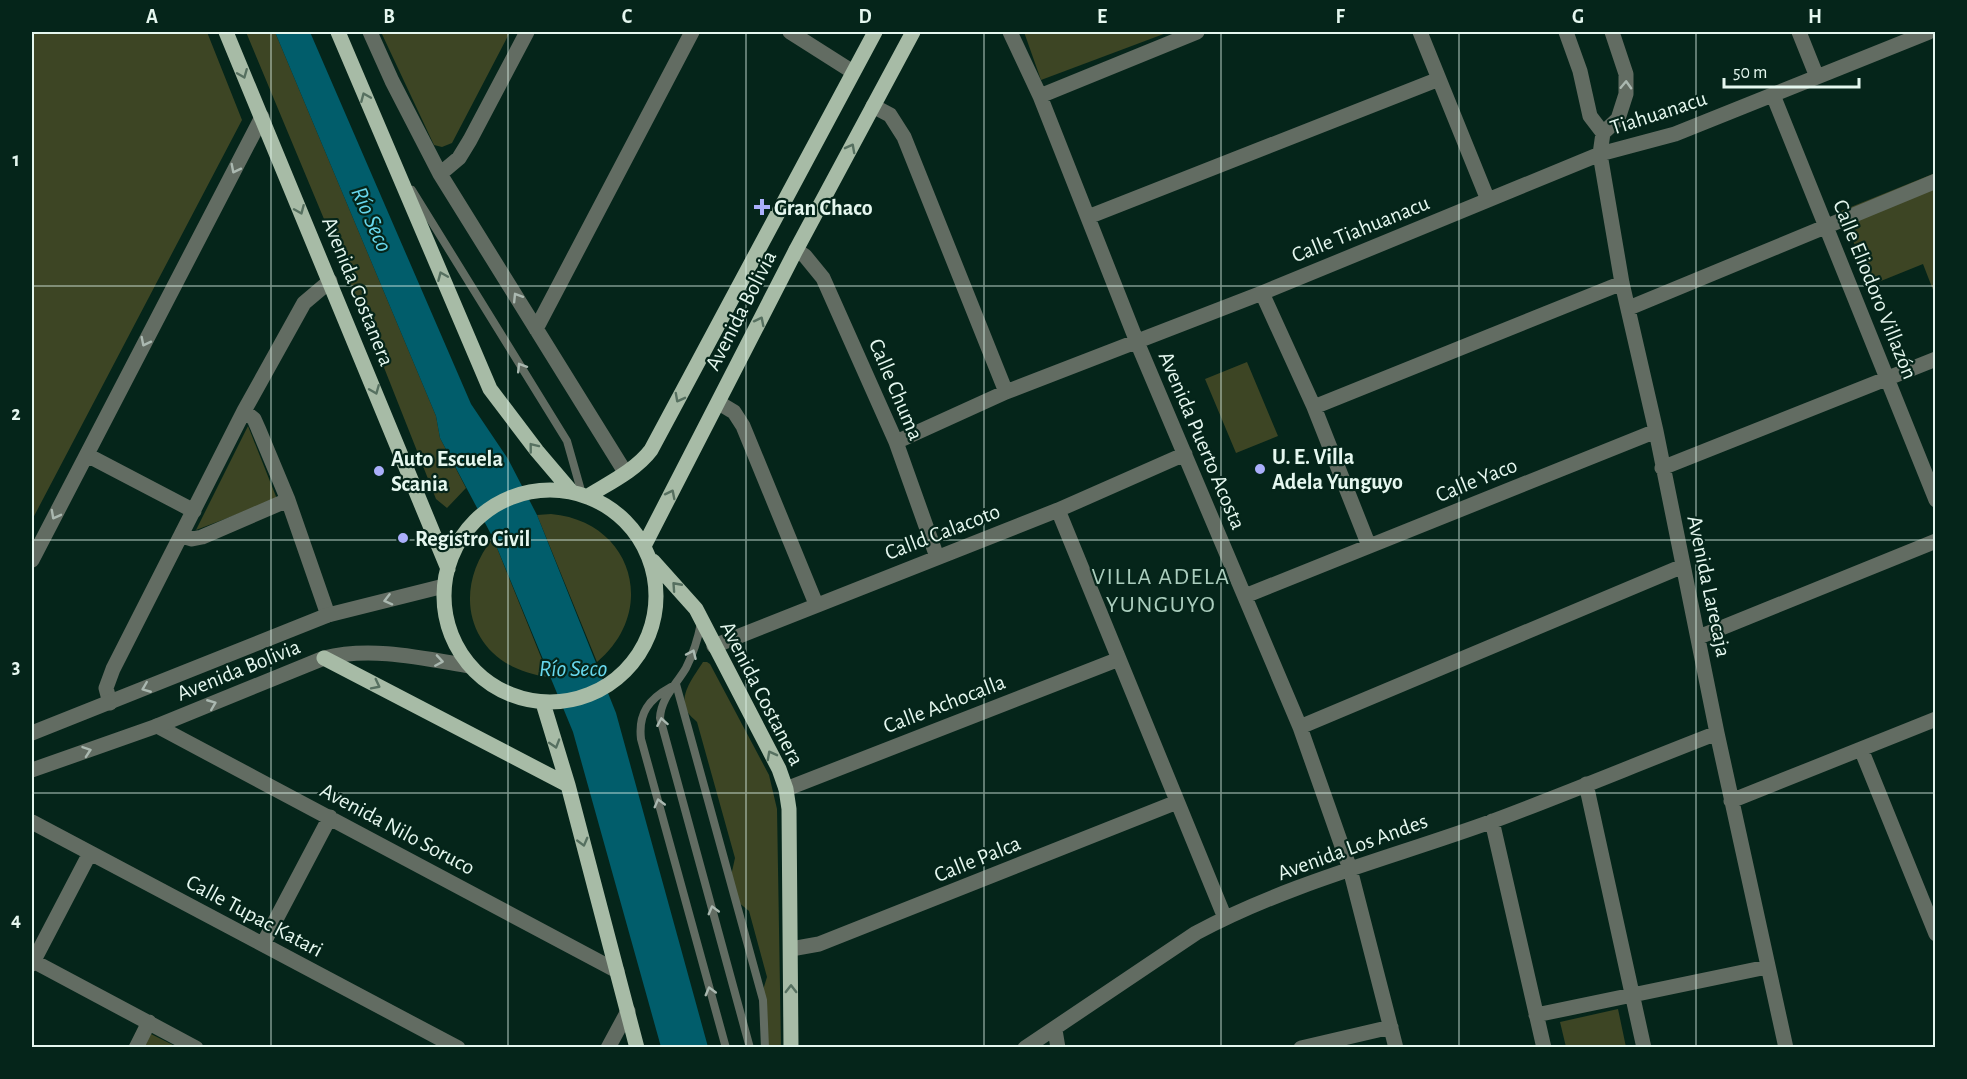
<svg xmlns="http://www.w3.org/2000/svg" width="1967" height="1079" viewBox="0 0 1967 1079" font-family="'Alegreya Sans',sans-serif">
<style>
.green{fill:#3d4524}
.water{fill:#015d6b}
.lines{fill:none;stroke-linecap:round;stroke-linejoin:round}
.service{stroke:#626c62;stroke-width:8}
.minor{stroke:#626c62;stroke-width:15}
.tertiary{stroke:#626c62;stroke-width:15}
.primary{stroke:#a7bba6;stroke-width:15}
.oneway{stroke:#567060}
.oneway2{stroke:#aab8b0}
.grid{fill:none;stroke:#e5f7ef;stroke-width:1.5;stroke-opacity:0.55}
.poi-dot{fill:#abaffb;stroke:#05251a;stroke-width:2}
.labels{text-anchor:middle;stroke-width:4.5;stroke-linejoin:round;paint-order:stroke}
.street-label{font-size:22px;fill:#e5f7ef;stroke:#05251a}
.poi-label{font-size:22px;font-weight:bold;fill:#e5f7ef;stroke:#05251a;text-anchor:start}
.water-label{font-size:24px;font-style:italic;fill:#68d8ee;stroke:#05251a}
.neighbourhood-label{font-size:24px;letter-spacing:1.5px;fill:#abcebe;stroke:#05251a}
.neatline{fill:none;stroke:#e5f7ef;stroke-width:2}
.grid-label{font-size:20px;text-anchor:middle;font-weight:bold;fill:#e5f7ef}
</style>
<rect width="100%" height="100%" fill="#05251a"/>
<!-- green -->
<path class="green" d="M32,32H207L242,120L32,520Z
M246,32H275L436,416L440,438L466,488L447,508L436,499L349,279Z
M381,32H510L452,143L442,147L434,145Z
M1024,32H1169L1041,80Z
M1935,173V295L1923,264L1871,285L1841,211Z
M1247,362L1278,436L1236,453L1205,379Z
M248,426L277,499L196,530Z
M551,514C632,521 659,610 597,662L537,515Z
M493,538L549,677C474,669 446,597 493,538Z
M703,662H707L710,664L769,775L777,809L781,1047H768L763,990L767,977L749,911L738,902L731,876L735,858L697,722C694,719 689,715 687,711C678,695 695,675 703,662Z
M1618,1009L1626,1047H1566L1560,1022Z
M151,1034L177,1047L143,1048Z"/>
<!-- water -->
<path class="water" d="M275,32H310L471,404L508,459L537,515L616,713L708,1047H661L573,732L493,538L440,438L436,416Z"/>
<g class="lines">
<!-- service -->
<path class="service" d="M412,190L567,441L582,494
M701,623C698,639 693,654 686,668C676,685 661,698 660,718L750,1048
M676,684L763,1000L765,1048
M671,687C649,699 638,713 641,739L726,1048"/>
<!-- minor -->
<path class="minor" d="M370,32L392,81L440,174L625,472
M790,32L853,72
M1010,32L1040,96L1137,342L1300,727L1350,869L1396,1048
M1420,32L1488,200
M1566,32L1580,71L1590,116L1603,133
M1612,32L1626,74V94L1618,119L1603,133L1600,154L1622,283L1656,431L1717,733L1786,1048
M1799,32L1817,77
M1773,95L1936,500
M1040,96L1197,32
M873,106L890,115L904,137L1006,392
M440,174L459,158L470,140L527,32
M1088,217L1439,79
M796,250L805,256L823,278L896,442L937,557
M1262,293L1314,407L1369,546
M1629,308L1936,181
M536,329L692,32
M719,403L734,412L743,426L816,604
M1314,407L1622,283
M244,411L254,419L258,428L288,500L328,615
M896,442L1006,392L1262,293L1600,154L1675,134L1929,32
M87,455L194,511
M1662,468L1936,359
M1058,510L1225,918
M182,536L192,539L202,537L288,500
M32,560L262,117
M1245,596L1656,431
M1699,637L1936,541
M714,646L1058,510L1185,454
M110,703L106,688L113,669L244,411L304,303L330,281
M157,726L617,971
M1300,727L1683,566
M1861,749L1936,934
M1586,784L1644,1048
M786,789L1119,659
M1731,801L1936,719
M1492,821L1544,1048
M32,822L458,1048
M263,944L330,817
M791,949L819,944L1177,802
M33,961L196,1048
M32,964L90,853
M1536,1015L1767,967
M1055,1030L1058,1048
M136,1048L149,1022
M608,1048L628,1011
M1025,1048L1196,933C1289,883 1394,857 1493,821C1568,793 1642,762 1717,733
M1301,1048L1391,1027"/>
<!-- tertiary -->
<path class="tertiary" d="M32,733L328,615L444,586
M32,770L157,726L324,658C371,646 422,658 469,666"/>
<!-- primary -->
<path class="primary" d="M226,32L448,569
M338,32L490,389L537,451L571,491
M444 596a106 106 0 1 1 212 0a106 106 0 1 1-212 0Z
M588,496C609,483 636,470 651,450L875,32
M644,546L796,250L913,32
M653,561L696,609L779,769L786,789L789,809L791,1048
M324,658L568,785
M543,703L568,785L637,1048"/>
</g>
<!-- one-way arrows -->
<defs><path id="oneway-chevron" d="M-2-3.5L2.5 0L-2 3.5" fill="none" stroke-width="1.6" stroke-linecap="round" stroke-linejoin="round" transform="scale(1.5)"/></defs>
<g class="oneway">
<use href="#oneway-chevron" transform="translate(243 74) rotate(68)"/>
<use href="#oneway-chevron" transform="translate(365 97) rotate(-113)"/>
<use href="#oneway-chevron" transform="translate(851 148) rotate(-62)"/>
<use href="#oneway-chevron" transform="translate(300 210) rotate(67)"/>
<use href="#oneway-chevron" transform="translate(442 276) rotate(-113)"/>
<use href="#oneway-chevron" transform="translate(760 321) rotate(-63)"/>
<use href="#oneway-chevron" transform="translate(375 390) rotate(68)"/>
<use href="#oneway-chevron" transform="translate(679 398) rotate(118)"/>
<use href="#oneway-chevron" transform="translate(533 447) rotate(-128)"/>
<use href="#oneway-chevron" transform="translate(671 494) rotate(-63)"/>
<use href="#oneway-chevron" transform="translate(676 586) rotate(-132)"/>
<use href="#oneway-chevron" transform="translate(376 685) rotate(27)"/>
<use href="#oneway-chevron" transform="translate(555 744) rotate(73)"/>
<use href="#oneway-chevron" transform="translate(771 755) rotate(-118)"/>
<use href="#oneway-chevron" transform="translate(583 842) rotate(75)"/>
<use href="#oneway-chevron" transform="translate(791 989) rotate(-90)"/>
</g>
<g class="oneway2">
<use href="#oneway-chevron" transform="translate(1626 85) rotate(-88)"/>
<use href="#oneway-chevron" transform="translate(235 169) rotate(117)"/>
<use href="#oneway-chevron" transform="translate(517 297) rotate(-122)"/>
<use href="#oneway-chevron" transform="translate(145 342) rotate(117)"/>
<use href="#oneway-chevron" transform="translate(521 367) rotate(-122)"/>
<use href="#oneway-chevron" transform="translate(55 515) rotate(118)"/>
<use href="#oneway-chevron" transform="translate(388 600) rotate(166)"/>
<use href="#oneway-chevron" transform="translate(692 654) rotate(-66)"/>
<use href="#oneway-chevron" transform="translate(439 661) rotate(9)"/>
<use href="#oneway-chevron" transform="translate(146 688) rotate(158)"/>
<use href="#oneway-chevron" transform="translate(212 704) rotate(-22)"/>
<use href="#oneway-chevron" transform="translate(662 722) rotate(-100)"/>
<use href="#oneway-chevron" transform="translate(87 751) rotate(-19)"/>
<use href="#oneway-chevron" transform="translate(659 803) rotate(-105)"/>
<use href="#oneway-chevron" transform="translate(713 910) rotate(-105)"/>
<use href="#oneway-chevron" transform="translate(710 991) rotate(-105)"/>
</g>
<!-- grid -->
<path class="grid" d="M271,32V1048M508,32V1048M746,32V1048M984,32V1048M1221,32V1048M1459,32V1048M1696,32V1048M32,286H1936M32,540H1936M32,793H1936"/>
<!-- markers -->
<g class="poi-dot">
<path d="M759 198h6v6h6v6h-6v6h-6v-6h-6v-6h6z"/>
<circle cx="1260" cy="469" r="6"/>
<circle cx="379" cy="471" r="6"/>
<circle cx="403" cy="538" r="6"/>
</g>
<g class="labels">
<!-- street labels -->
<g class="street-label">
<text transform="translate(1658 112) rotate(-18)" y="8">Tiahuanacu</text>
<text transform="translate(1360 228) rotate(-22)" y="8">Calle Tiahuanacu</text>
<text transform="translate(1876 289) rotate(68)" y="8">Calle Eliodoro Villazón</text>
<text transform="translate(359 291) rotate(68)" y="8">Avenida Costanera</text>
<text transform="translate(740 310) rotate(-63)" y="8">Avenida Bolivia</text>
<text transform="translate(897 389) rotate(67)" y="8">Calle Chuma</text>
<text transform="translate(1203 440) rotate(67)" y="8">Avenida Puerto Acosta</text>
<text transform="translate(1476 479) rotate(-22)" y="8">Calle Yaco</text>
<text transform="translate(942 531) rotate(-21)" y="8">Calld Calacoto</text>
<text transform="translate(1710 586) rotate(78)" y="8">Avenida Larecaja</text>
<text transform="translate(238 669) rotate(-22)" y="8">Avenida Bolivia</text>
<text transform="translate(763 693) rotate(63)" y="8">Avenida Costanera</text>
<text transform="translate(944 703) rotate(-21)" y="8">Calle Achocalla</text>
<text transform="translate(398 828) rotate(28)" y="8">Avenida Nilo Soruco</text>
<text transform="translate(1352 846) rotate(-20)" y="8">Avenida Los Andes</text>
<text transform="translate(977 858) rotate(-22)" y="8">Calle Palca</text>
<text transform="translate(255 915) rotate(28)" y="8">Calle Tupac Katari</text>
</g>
<!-- poi labels -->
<g class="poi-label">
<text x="774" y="215">Gran Chaco</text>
<text x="1272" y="464">U. E. Villa<tspan x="1272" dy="25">Adela Yunguyo</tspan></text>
<text x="391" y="466">Auto Escuela<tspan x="391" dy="25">Scania</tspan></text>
<text x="415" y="546">Registro Civil</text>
</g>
<!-- water labels -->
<g class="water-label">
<text transform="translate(372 219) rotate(66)" y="8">Río Seco</text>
<text x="573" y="676">Río Seco</text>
</g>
<!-- neighbourhood labels -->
<g class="neighbourhood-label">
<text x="1161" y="584">VILLA ADELA<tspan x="1161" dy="28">YUNGUYO</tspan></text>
</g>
</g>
<!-- border -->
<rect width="1967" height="1079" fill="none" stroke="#05251a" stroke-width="66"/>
<!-- scale -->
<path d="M1724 78v9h135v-9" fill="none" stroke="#e5f7ef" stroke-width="3"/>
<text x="1733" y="78" font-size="18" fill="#e5f7ef" stroke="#05251a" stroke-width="4.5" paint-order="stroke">50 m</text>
<rect x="33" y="33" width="1901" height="1013" class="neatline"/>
<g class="grid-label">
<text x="152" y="23">A</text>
<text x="389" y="23">B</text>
<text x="627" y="23">C</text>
<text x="865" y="23">D</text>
<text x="1102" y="23">E</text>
<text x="1340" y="23">F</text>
<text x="1578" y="23">G</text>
<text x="1815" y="23">H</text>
<text x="16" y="166">1</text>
<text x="16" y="420">2</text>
<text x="16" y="673">3</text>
<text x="16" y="926">4</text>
</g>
</svg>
